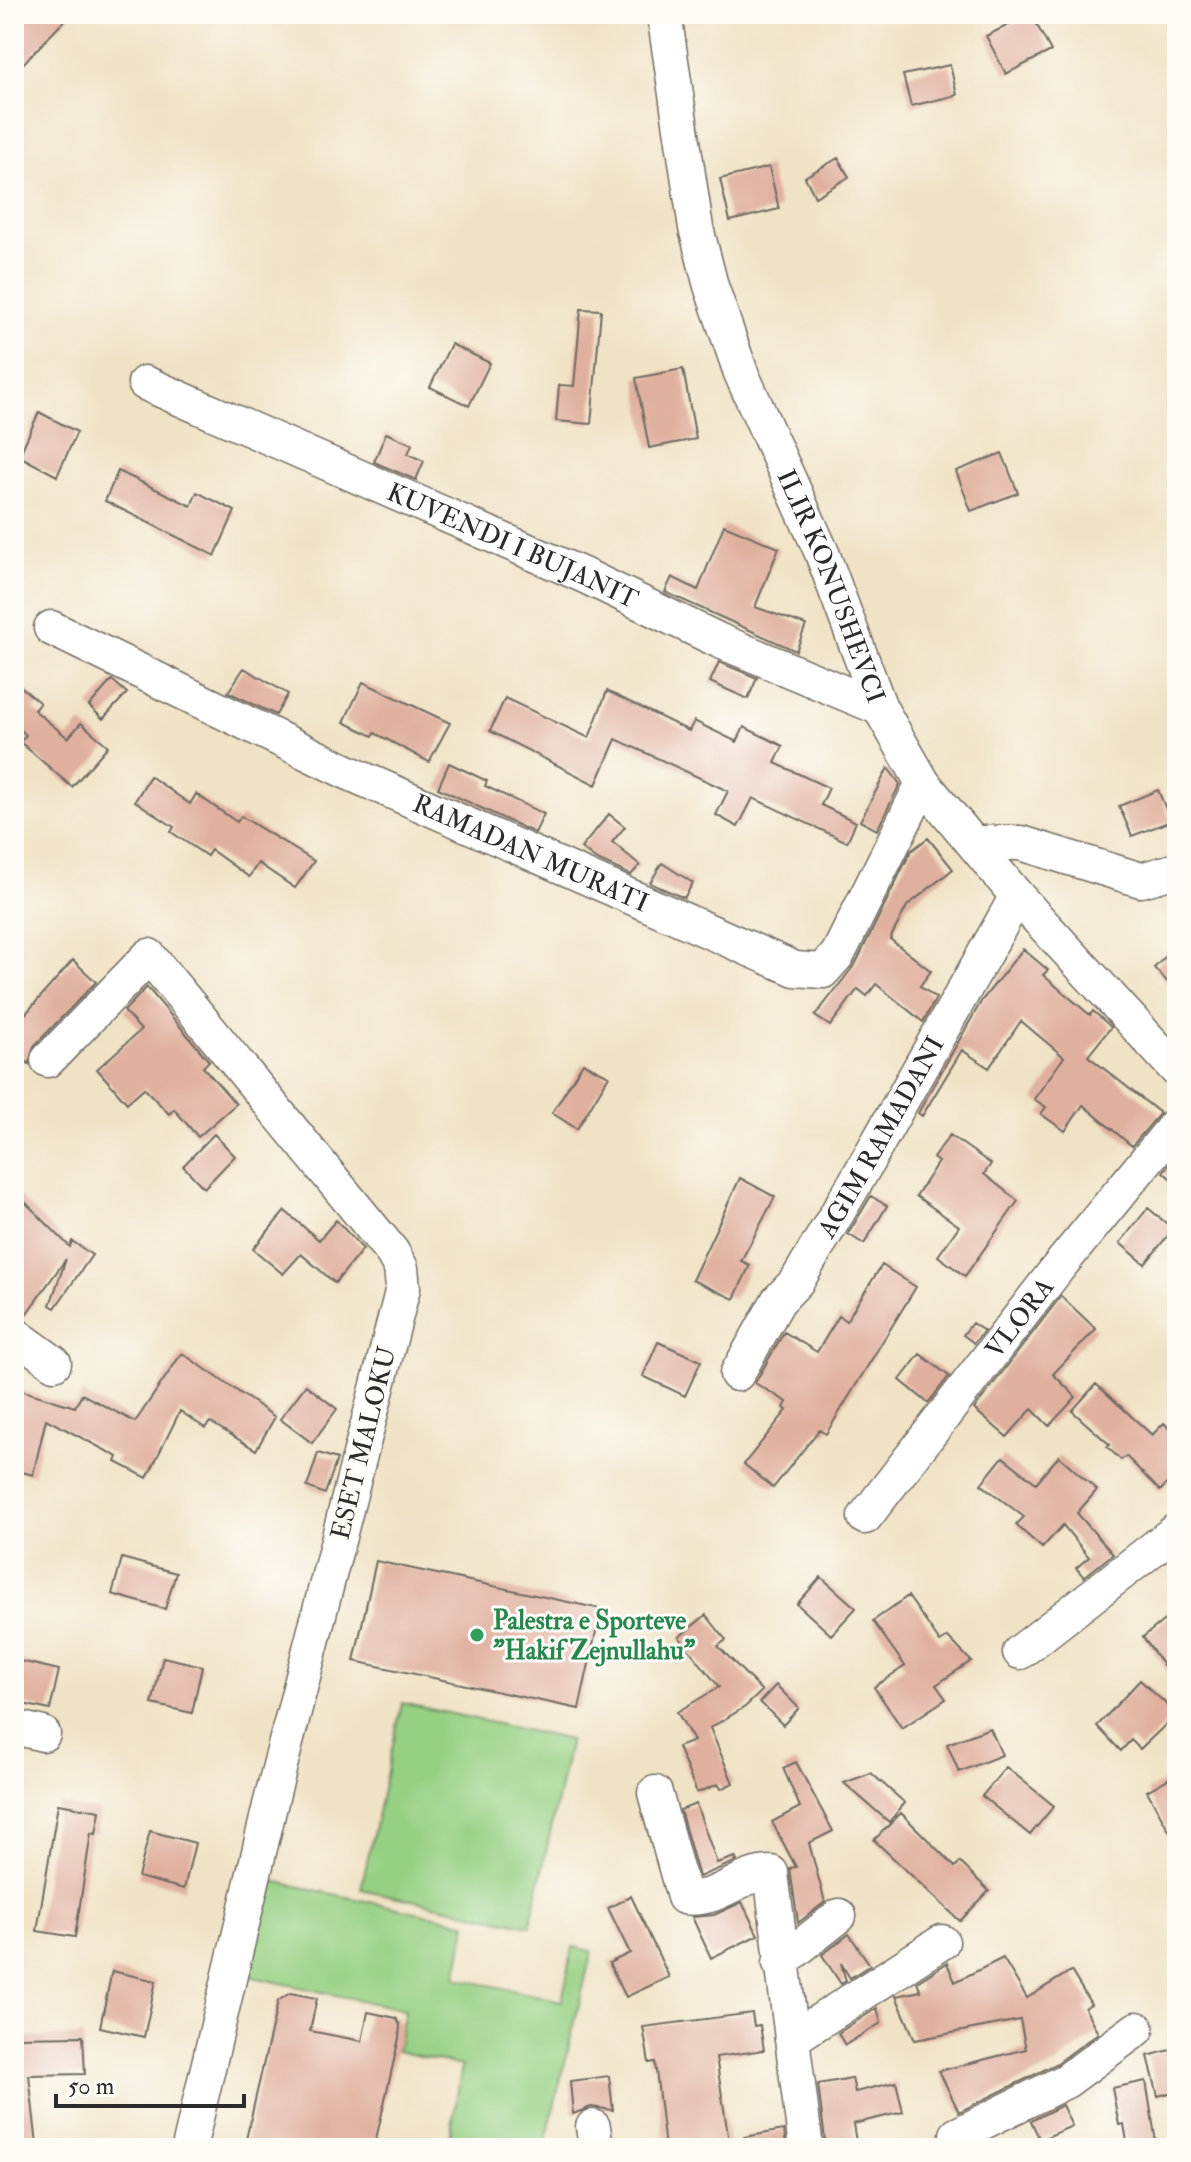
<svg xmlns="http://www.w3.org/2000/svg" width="1191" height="2162" viewBox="0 0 1191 2162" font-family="'IM FELL Double Pica',serif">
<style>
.green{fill:#96d083;stroke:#607e57;stroke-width:2}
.building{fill:#e0b09f}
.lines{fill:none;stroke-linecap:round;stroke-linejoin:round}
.minor-casing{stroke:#706b61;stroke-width:37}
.minor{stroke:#fff;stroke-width:34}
.leisure-dot{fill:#2e9e5b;stroke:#fdfcf7;stroke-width:3}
.labels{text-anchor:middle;stroke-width:6;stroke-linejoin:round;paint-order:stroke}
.street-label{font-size:26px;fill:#2b2b2b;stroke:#fdfcf7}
.leisure-label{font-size:26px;font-weight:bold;fill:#27864d;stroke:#fdfcf7;text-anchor:start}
</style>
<rect width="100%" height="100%" fill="#fdfcf7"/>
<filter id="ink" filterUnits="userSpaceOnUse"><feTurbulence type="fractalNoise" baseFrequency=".0125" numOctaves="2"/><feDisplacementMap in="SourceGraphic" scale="16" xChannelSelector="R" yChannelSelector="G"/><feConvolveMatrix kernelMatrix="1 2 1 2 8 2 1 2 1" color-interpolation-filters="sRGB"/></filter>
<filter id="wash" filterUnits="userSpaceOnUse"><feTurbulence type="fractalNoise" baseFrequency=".006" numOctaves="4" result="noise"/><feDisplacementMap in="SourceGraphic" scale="32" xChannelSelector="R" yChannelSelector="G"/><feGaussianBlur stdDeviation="1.8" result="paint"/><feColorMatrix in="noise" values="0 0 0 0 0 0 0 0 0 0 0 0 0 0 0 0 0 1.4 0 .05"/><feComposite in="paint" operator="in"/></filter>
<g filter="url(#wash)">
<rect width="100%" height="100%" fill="#f0e2c5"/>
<!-- green -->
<path class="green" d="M402,1703L570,1740L530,1926L361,1889Z
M264,1879L467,1923L456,1978L562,2001L573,1947L592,1951L544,2148H448L462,2066L397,2051L405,2010L244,1975Z"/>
<g id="blocks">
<!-- building -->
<path class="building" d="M29,14H71L14,73V28Z
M1031,14L1051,51L1006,74L986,36Z
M950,65L957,95L911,106L903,75Z
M838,158L849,177L815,197L805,177Z
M769,167L779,209L730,221L720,179Z
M581,309L601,310L591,424L556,421L559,385L574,386Z
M451,344L490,363L469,406L430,387Z
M683,369L696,439L649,448L636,378Z
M39,412L77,432L57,476L19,456Z
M386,433L412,444L408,454L424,461L416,480L374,462Z
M1002,453L1018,493L971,511L956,471Z
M118,471L191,506L197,492L235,511L215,556L105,501Z
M724,525L779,548L755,607L806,625L796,651L665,592L672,577L698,590Z
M719,662L757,678L748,699L710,682Z
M244,668L288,694L276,715L228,692Z
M112,680L127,693L103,719L89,706Z
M14,681L40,703L34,710L68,738L81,723L108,746L72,787L20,742L26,735L19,728L14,734Z
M363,682L450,723L429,762L375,733L373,736L344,722Z
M607,691L689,731L694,721L737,742L744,727L783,746L775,763L829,788L821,805L856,822L847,842L753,798L738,827L716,815L728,791L616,739L596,785L490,731L505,698L589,738Z
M449,763L487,781L485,786L544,814L535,833L438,788Z
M888,768L900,784L877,830L860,821Z
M150,776L190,804L196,794L237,822L241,816L314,861L295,888L258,863L249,877L211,850L207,856L171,832L174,827L135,801Z
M1158,790L1171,821L1132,836L1119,806Z
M609,814L625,827L612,842L640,865L631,875L595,859L581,848Z
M928,838L953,869L907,906L890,939L931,971L920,986L936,998L923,1022L876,984L867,996L858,989L830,1026L815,1016L856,963L911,851Z
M662,863L693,883L684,898L650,883Z
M1177,945V992L1154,968Z
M1023,949L1048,970L1043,975L1090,1015L1093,1011L1111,1027L1088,1056L1160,1113L1132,1146L1083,1105L1065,1131L1041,1114L1046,1107L1034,1099L1064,1057L1021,1021L989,1068L962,1050L922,1116L918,1113L982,1000Z
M73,960L96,982L34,1046L29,1064L14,1050V1027Z
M147,987L209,1061L203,1067L236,1104L198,1137L174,1109L169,1114L144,1088L127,1103L97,1069L141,1030L124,1011Z
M583,1063L609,1076L577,1129L552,1113Z
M214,1134L235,1156L204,1188L183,1166Z
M950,1135L991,1164L984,1174L1018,1201L965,1276L938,1256L959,1226L916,1196L938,1162L933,1158Z
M1177,1154V1184L1163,1172Z
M740,1178L775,1197L741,1261L750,1265L734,1299L692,1280Z
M14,1191L70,1247L72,1241L92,1255L55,1308L50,1305L66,1259L24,1317L14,1314Z
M871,1196L887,1206L864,1244L848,1234Z
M1148,1208L1173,1229L1145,1264L1120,1243Z
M285,1211L319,1240L336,1220L363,1249L335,1283L301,1254L283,1274L253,1249Z
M882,1265L916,1287L826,1434L819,1430L773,1488L744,1464L787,1410L784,1408L787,1402L755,1383L784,1332L817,1352L839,1316L846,1321Z
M1061,1296L1096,1329L1053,1374L1076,1397L1049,1426L1032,1409L1007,1437L974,1409Z
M972,1323L984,1331L974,1343L963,1335Z
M658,1342L701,1361L685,1396L643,1376Z
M182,1353L275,1417L256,1450L210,1422L205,1428L180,1411L147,1478L116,1462L118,1457L46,1419L33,1475L14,1470V1388L75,1407L82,1394L135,1422Z
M920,1354L949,1376L928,1403L900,1380Z
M1096,1384L1152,1435L1164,1423L1177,1437V1473L1160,1491L1126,1456L1121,1460L1107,1447L1110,1445L1072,1411Z
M306,1385L337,1409L312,1443L280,1419Z
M318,1453L337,1459L325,1494L307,1487Z
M1059,1456L1097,1490L1077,1513L1113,1554L1084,1577L1076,1568L1089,1557L1063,1525L1042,1548L1016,1525L1024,1517L981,1484L1003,1457L1036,1483Z
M122,1558L176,1573L165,1609L112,1594Z
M376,1561L601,1609L579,1709L354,1661Z
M821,1577L856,1608L831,1635L797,1604Z
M908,1596L940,1642L948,1637L971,1661L936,1685L946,1699L902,1728L874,1687L905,1666L873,1621Z
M1177,1610V1685L1143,1637Z
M706,1615L726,1640L718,1646L762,1691L745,1707L710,1728L733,1783L721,1789L718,1784L697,1793L678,1747L694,1741L677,1712L719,1687L679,1637Z
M163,1657L202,1666L192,1713L152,1704Z
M20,1661L59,1670L50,1710L14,1702Z
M1140,1680L1177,1714L1140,1749L1131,1740L1121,1751L1097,1726Z
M776,1685L799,1708L783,1725L760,1702Z
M990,1728L1002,1755L959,1772L947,1744Z
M796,1762L833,1831L809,1843L825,1902L798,1923L790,1868L796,1867L772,1822L800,1807L783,1768Z
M1006,1767L1054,1806L1030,1835L982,1796Z
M871,1773L905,1803L889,1822L844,1783Z
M1177,1774V1845L1147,1791Z
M58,1804L100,1811L96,1834L91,1833L75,1937L37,1931Z
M696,1804L717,1863L735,1857L737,1861L699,1877L680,1810Z
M901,1813L955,1867L960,1862L989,1891L960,1921L874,1840Z
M150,1831L195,1843L184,1889L138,1877Z
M631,1896L669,1977L626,1997L609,1963L630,1953L608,1908Z
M742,1902L758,1935L711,1958L692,1917L714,1915Z
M849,1934L870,1965L850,1978L841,1963L846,1981L841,1984L822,1955Z
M1003,1958L1027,1998L1071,1971L1091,2004L1085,2008L1098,2033L1056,2064L959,2112L939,2071L1026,2049L1020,2020L915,2040L896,1996L921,1991L917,1982L947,1963L955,1982Z
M112,1971L156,1981L144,2037L100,2027Z
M290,1993L317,1998L310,2031L362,2041L368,2012L396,2018L400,2025L399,2038L374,2148H244L278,2001Z
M877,2008L881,2023L845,2045L838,2033Z
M752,2013L754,2026L760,2025L764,2050L716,2057L730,2148H665L655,2062L649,2063L643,2027Z
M83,2036L85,2074L29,2075L37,2145L14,2147V2037Z
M1177,2048V2091L1158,2096L1148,2056Z
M609,2076L613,2110L591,2107L573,2114L570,2081Z
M852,2078L855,2092L896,2082L903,2112L853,2124L857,2148H826L818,2084Z
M1146,2081L1157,2148H1128L1124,2124L1119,2125L1112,2088Z
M1062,2105L1072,2126L1040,2140L1031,2121Z
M784,2130L786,2148H745L744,2137Z"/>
</g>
</g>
<g filter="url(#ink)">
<use href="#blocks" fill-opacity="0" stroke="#706b61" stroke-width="2"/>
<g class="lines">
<defs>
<g id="minor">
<path id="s1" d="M664,14L696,228L711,286L741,373L822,553L880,708L923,783L1017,896L1177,1070"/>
<path id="s2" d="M145,383L585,576L720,641L880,708"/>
<path id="s3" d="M51,628L345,771L795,969L823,971L838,954L923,783"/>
<path d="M977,843H1021L1141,880L1177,870"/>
<path d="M48,1060L149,956L392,1252L401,1268L403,1288L273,1793L189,2148"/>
<path d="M14,1334L54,1363"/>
<path id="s4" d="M737,1374L778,1301L797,1281L858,1178L1017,896"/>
<path id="s5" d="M865,1517L1057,1269L1177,1123"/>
<path d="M1020,1652L1177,1530"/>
<path d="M14,1727L43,1734"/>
<path d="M655,1793L684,1897C718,1903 738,1873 771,1873L806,2148"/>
<path d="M780,1963L839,1916"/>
<path d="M792,2039L942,1942"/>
<path d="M593,2127L596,2148"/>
<path d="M965,2148L957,2135L1066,2081L1137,2029"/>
</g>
</defs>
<!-- minor casing -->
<use href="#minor" class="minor-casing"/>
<!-- minor -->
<use href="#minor" class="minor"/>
</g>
</g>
<!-- markers -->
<circle class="leisure-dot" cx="477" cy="1635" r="8"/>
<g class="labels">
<!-- street labels -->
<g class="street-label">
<text dy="9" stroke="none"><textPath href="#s2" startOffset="402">KUVENDI I BUJANIT</textPath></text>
<text dy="9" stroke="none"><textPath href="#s1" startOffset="600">ILIR KONUSHEVCI</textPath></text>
<text dy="9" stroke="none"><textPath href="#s3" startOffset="530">RAMADAN MURATI</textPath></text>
<text dy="9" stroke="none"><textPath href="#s4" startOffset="278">AGIM RAMADANI</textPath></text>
<text dy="9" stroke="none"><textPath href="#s5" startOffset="252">VLORA</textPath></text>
<text transform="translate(363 1443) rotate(-76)" y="9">ESET MALOKU</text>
</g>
<!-- leisure labels -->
<g class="leisure-label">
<text x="493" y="1629">Palestra e Sporteve<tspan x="493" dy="30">"Hakif Zejnullahu"</tspan></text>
</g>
</g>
<!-- margin -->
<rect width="1191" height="2162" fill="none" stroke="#fdfcf7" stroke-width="48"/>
<!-- scale -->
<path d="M56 2094v12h188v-12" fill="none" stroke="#2b2b2b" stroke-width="4"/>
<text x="68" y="2094" font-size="24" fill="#2b2b2b" stroke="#fdfcf7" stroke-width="6" paint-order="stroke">50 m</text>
</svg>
